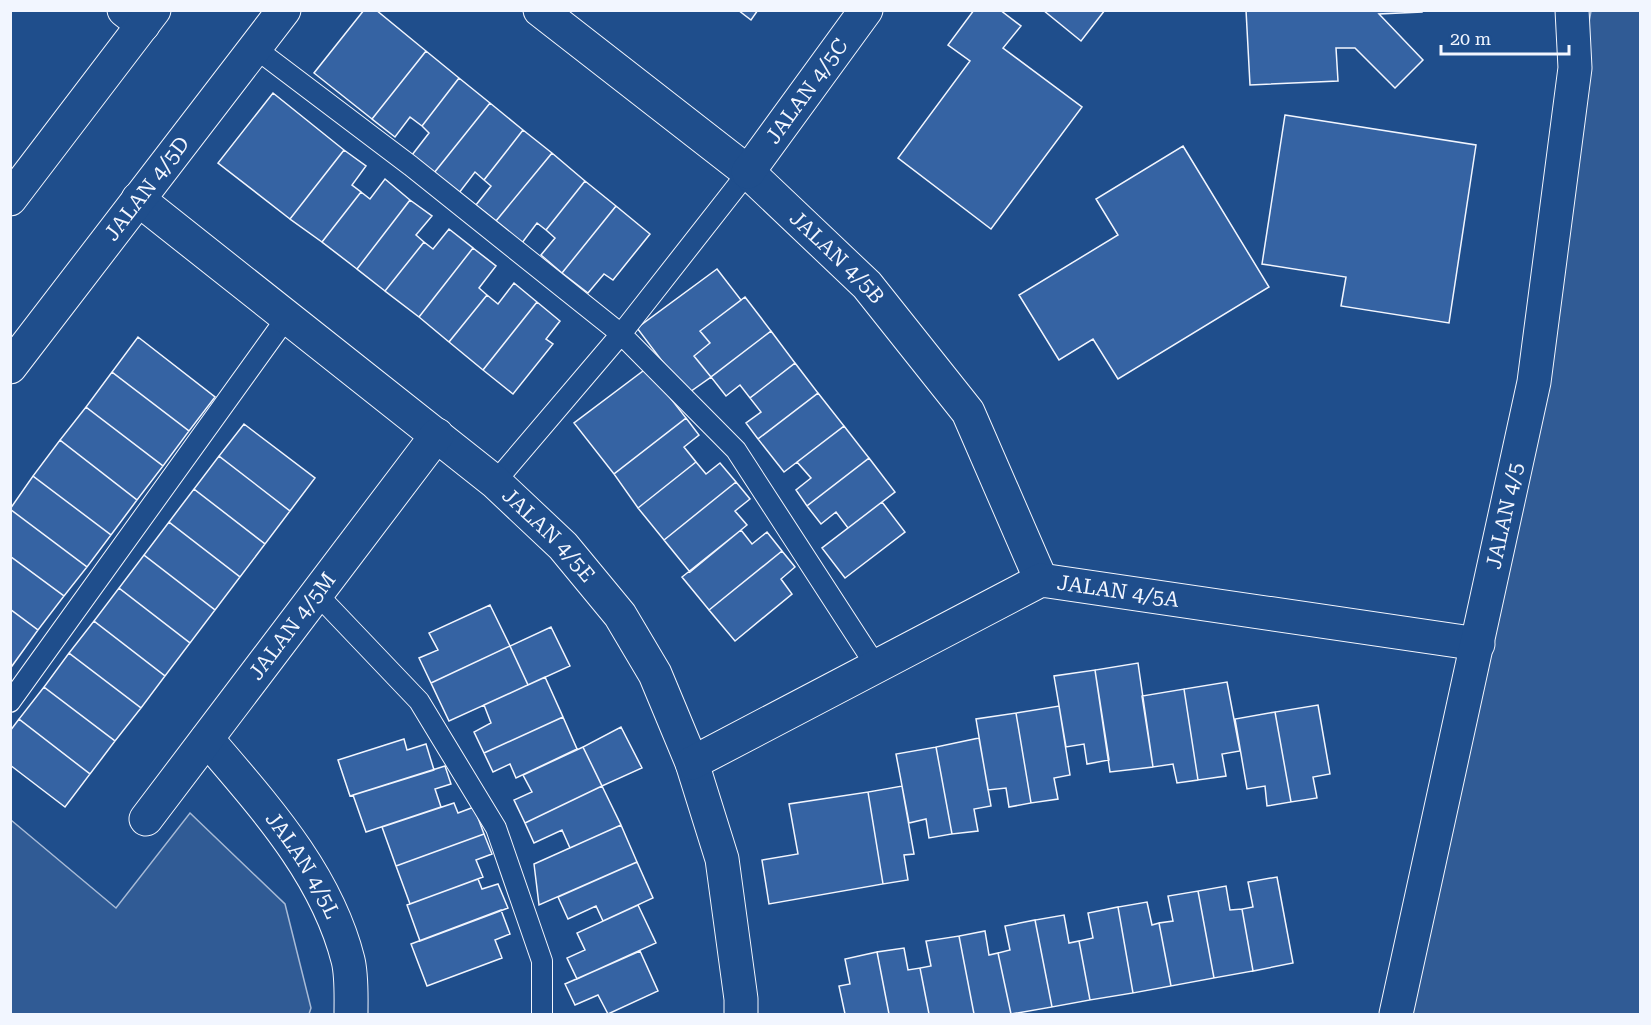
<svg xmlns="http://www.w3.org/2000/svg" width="1651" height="1025" viewBox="0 0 1651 1025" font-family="'Roboto Serif',serif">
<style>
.built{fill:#305b95;stroke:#a8bbd7;stroke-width:1.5}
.building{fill:#3563a3;stroke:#f2f6ff;stroke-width:1.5}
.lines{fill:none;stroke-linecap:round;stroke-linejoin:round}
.lane-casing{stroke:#f2f6ff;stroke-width:22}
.street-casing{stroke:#f2f6ff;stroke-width:35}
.secondary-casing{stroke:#f2f6ff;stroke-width:35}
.lane{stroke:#1f4e8c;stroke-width:20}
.street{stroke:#1f4e8c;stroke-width:33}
.secondary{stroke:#1f4e8c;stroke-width:33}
.labels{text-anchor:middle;stroke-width:4.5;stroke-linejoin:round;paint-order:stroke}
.street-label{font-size:21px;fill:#f2f6ff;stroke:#1f4e8c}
</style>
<rect width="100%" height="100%" fill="#1f4e8c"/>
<!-- built -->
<path class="built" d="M1591,11H1640V1014H1405Z
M190,813L285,904L311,1008L309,1014H11V820L116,908Z"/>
<!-- building -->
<path class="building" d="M364,10H376L426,51L372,119L314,73Z
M738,10H758L751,20Z
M974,10H1000L1021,26L1003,48L1082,107L991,229L898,158L970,61L948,45Z
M1043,10H1105L1081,41Z
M1246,10H1422V12L1379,14L1423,60L1395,88L1355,48H1336L1338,81L1250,85Z
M426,51L459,78L422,126L410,117L395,137L372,119Z
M459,78L490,103L434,173L412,155L429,133L422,126Z
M273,93L344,150L290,219L218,163Z
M490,103L523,130L484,180L475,172L459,193L434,173Z
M1285,115L1476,145L1449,323L1341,306L1346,277L1262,264Z
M523,130L552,153L496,221L476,205L491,186L484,180Z
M1183,146L1269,287L1118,379L1093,339L1059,360L1019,295L1118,235L1096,199Z
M344,150L366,166L352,185L361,192L322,242L290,219Z
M552,153L585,181L546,230L537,223L522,243L496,221Z
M385,179L410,200L357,269L322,242L361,192L370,199Z
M585,181L616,206L562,273L541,255L555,238L546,230Z
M410,200L432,216L416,235L424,242L385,291L357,269Z
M616,206L650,234L613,280L604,274L588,293L562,273Z
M449,229L473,248L419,317L385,291L424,242L433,249Z
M473,248L496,266L479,288L487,295L449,342L419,317Z
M717,269L741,300L700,331L710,343L694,356L711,377L687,394L637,328Z
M514,283L537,302L483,370L449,342L487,295L498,304Z
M745,297L771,331L711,377L694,356L710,343L700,331Z
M537,302L560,321L546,339L553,344L513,394L483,370Z
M771,331L795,363L750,398L740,385L726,396L711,377Z
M138,337L215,397L189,431L112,372Z
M795,363L818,393L758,439L746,423L761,412L750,398Z
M647,368L686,418L614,474L574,423Z
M112,372L189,431L163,466L86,407Z
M818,393L844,426L784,472L758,439Z
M86,407L163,466L137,500L60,440Z
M686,418L699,435L684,447L696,462L638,508L614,474Z
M244,424L315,478L290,511L219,456Z
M844,426L869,458L807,506L796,490L811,478L797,462Z
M60,440L137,500L111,535L33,476Z
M219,456L290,511L265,544L194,489Z
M869,458L895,492L848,528L836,512L821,524L807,506Z
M696,462L706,474L720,463L736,482L664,540L638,508Z
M33,476L111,535L87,567L10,509Z
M736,482L750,499L735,511L747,525L690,572L664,540Z
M194,489L265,544L240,577L169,522Z
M882,502L905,532L845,578L822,548Z
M10,509L87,567L64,596L10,556Z
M169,522L240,577L215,610L144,555Z
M741,530L752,544L767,532L782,551L709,610L682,577Z
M782,551L795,567L781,579L792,594L735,641L709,610Z
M144,555L215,610L190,643L119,588Z
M10,556L64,596L38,630L10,609Z
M119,588L190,643L165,676L94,621Z
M490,605L510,646L431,683L419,658L438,650L429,633Z
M10,609L38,630L12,666L10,664Z
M94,621L165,676L141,708L69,653Z
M551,627L570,666L528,685L510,646Z
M510,646L528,685L449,721L431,683Z
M69,653L141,708L115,741L44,687Z
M1138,663L1153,767L1110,772L1095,670Z
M1095,670L1109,760L1087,764L1084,744L1066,747L1054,676Z
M545,677L563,717L484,753L474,732L491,723L484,705Z
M1227,682L1240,751L1222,754L1226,776L1198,780L1184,689Z
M44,687L115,741L90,774L19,719Z
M1184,689L1198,780L1177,783L1173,764L1153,767L1142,696Z
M1318,705L1330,774L1313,777L1317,798L1291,802L1275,712Z
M1059,706L1070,775L1054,778L1058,799L1031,803L1016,713Z
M1275,712L1291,802L1267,806L1265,786L1247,789L1235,719Z
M1016,713L1031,803L1009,807L1006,788L988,790L976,719Z
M563,717L577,749L516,778L510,764L493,772L484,753Z
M19,719L90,774L65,807L10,765V731Z
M621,727L642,768L602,786L583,747Z
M979,738L991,806L974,809L978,831L952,834L936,747Z
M404,739L407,750L426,744L434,770L350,796L338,760Z
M583,747L602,786L525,823L514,800L532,792L523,775Z
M936,747L952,834L929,838L926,819L909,823L896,754Z
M445,766L451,784L435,789L441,807L366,832L353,795Z
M602,786L621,825L570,848L562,830L534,843L525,823Z
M902,786L914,854L904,855L908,880L883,884L868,792Z
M868,792L883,884L769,904L762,860L798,854L789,804Z
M454,803L458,813L474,807L484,834L396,866L382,827Z
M621,825L637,862L539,905L534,864Z
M484,834L492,854L476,860L483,877L410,904L396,866Z
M637,862L653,898L603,921L596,906L568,919L558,897Z
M1277,877L1293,963L1253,971L1242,909L1253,907L1248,882Z
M478,879L482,889L498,884L508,908L420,941L407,905Z
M1226,886L1230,910L1242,909L1253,971L1214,978L1198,891Z
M1198,891L1214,978L1171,986L1159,923L1173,921L1168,896Z
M1147,902L1152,925L1159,923L1171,986L1133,993L1118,907Z
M638,905L656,943L577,979L567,958L585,950L577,933Z
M1118,907L1133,993L1090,1000L1079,941L1093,938L1088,913Z
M501,910L510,934L495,940L502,958L427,986L411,944Z
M1064,915L1069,943L1079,941L1090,1000L1052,1007L1035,920Z
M1035,920L1052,1007L1011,1014L998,953L1010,950L1005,926Z
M985,931L989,955L998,953L1011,1014H974L959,936Z
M959,936L974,1014H929L920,968L931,966L926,941Z
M904,948L908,970L920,968L929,1014H889L877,952Z
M640,951L658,991L608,1014L598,995L575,1005L565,984Z
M877,952L889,1014H845L839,986L850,984L845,959Z"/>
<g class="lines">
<defs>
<path id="lane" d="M255,48L411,166L621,334L736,450L876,666
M495,482L621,334L748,172
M317,594L419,701L496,828L542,961V1014
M10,702L287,317"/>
<g id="street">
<path d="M124,10L143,25"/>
<path id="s1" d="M540,10L748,172L867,285L968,412L1041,580"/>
<path id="s2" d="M748,172L866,10"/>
<path id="s3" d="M138,199L495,482L563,546L620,615L655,674L692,763L722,859L741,999V1014"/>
<path id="s4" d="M10,367L284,10"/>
<path id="s5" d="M207,739C263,805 326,873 348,960C352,976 351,997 351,1014"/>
<path id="s6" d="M692,763L1041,580L1478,644"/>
<path id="s7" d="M146,819L437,435"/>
</g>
<g id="secondary">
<path d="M10,199L154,10"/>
<path id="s8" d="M1396,1014L1534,382L1575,68L1572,10"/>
</g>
</defs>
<!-- lane casing -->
<use href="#lane" class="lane-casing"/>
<!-- street casing -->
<use href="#street" class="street-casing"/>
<!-- secondary casing -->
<use href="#secondary" class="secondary-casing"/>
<!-- lane -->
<use href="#lane" class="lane"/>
<!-- street -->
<use href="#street" class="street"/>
<!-- secondary -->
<use href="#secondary" class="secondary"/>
</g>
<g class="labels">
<!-- street labels -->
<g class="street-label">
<text dy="7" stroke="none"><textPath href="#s2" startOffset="100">JALAN 4/5C</textPath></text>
<text dy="7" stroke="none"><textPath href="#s4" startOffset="225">JALAN 4/5D</textPath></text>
<text dy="7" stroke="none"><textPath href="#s1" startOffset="387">JALAN 4/5B</textPath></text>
<text dy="7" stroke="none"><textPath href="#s8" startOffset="510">JALAN 4/5</textPath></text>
<text dy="7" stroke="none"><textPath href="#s3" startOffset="531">JALAN 4/5E</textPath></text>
<text dy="7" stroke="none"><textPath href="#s6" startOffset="472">JALAN 4/5A</textPath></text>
<text dy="7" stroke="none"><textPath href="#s7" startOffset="242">JALAN 4/5M</textPath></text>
<text dy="7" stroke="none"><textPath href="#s5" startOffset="159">JALAN 4/5L</textPath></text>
</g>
</g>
<!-- border -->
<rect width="1651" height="1025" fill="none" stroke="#f2f6ff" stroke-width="24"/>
<!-- scale -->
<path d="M1441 45v9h128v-9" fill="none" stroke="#f2f6ff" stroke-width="3"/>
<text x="1450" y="45" font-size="18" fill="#f2f6ff" stroke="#1f4e8c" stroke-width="4.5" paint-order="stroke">20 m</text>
</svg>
